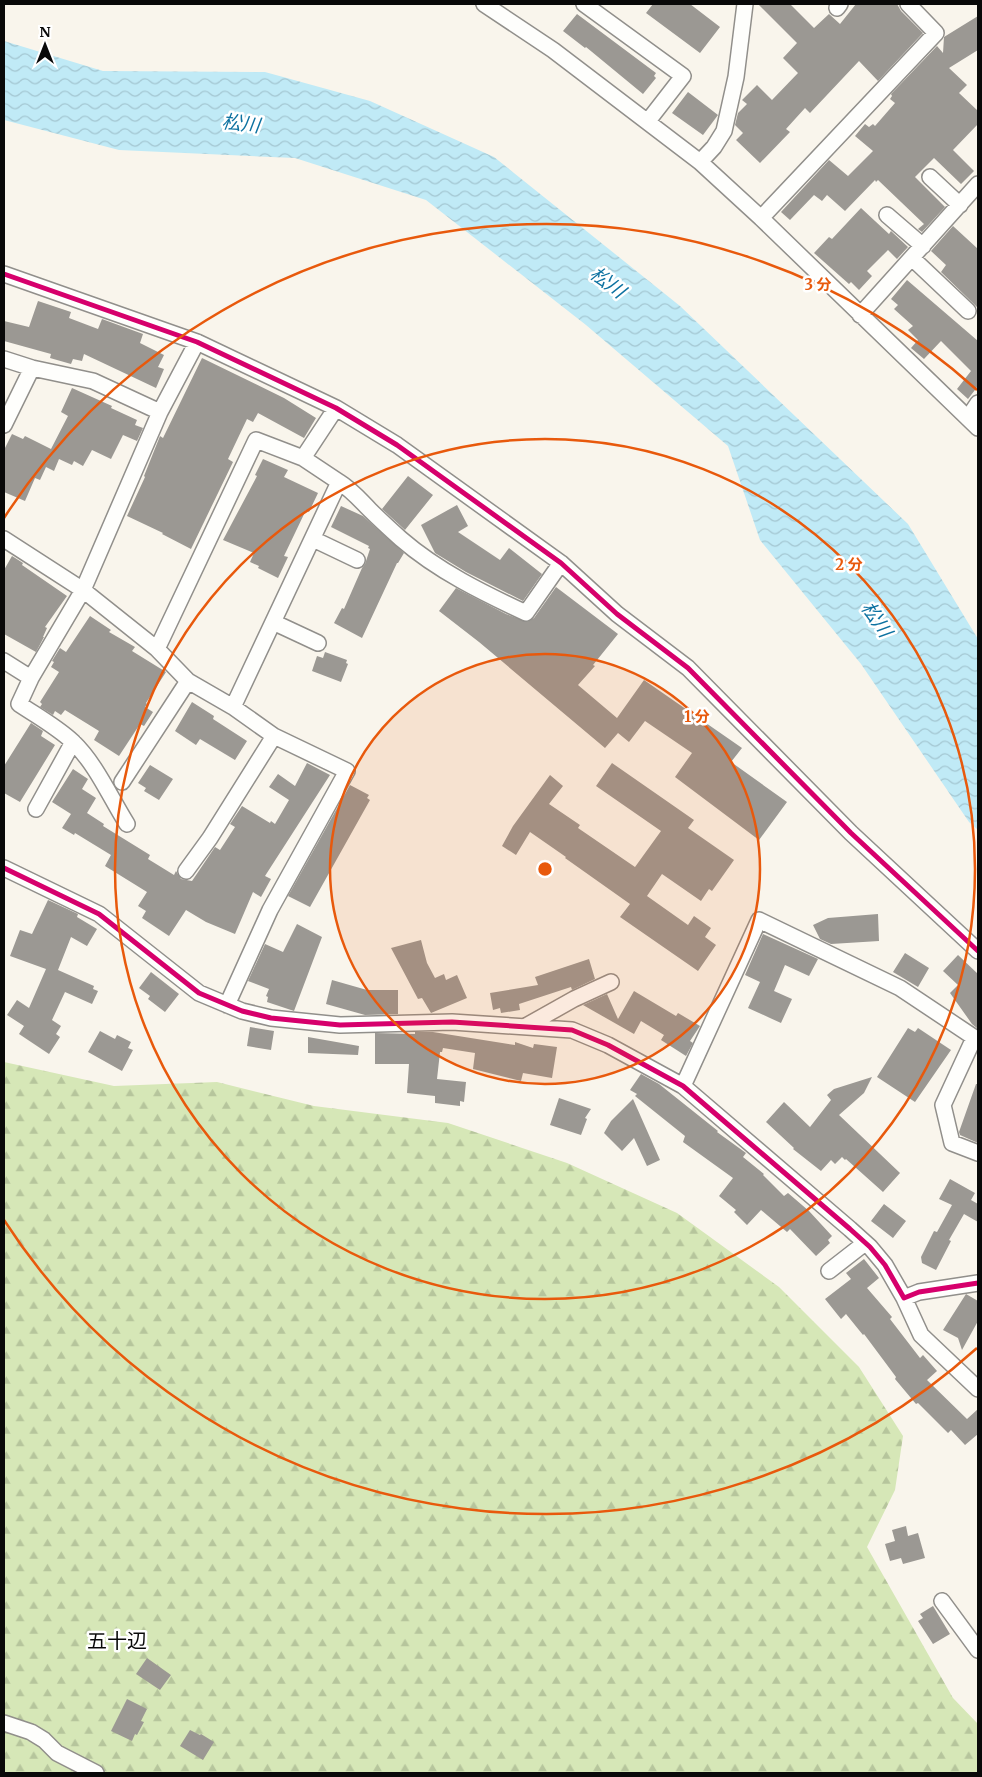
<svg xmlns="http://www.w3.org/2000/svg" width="982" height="1777" viewBox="0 0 982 1777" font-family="Merriweather,'Noto Sans JP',serif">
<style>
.forest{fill:url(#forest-firs)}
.water{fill:url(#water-waves)}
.building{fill:#9b9893}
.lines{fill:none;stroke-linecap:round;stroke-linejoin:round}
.minor-casing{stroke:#918f8b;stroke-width:18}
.minor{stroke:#fefefc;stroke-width:15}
.cycleway-casing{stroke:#fff;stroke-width:8}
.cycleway{stroke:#d6006c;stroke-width:5}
.ring{fill:none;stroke:#e8590c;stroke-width:2.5}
.labels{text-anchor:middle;stroke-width:5;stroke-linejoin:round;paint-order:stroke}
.water-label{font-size:19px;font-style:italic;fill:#0d72a1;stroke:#fff}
.quarter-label{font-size:20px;fill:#090909;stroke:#fff}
.centre{fill:#e8590c;stroke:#fff;stroke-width:2.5}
.ring-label{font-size:15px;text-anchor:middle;font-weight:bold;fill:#e8590c;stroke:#fff;stroke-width:5;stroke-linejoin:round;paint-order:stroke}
</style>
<defs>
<pattern id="forest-firs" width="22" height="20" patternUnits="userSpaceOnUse" patternTransform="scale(1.25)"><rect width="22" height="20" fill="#d6e7b7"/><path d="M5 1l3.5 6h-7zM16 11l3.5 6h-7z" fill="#b6c59c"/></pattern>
<pattern id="water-waves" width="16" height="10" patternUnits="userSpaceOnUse" patternTransform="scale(1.25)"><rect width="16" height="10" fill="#c0eaf6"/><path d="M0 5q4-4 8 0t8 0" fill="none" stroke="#a4c7d2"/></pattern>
</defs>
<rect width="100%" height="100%" fill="#f9f5ec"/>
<!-- forest -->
<path class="forest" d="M4,1062L114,1086L217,1082L314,1106L448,1123L567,1163L677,1213L779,1287L859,1367L903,1436L895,1490L867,1547L953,1698L978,1724V1773H4Z"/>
<!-- water -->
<path class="water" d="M4,41L103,71L265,72L370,101L494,157L680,306L908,524L978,639V830L969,822L861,664L760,540L728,446L586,325L426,200L295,158L119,150L4,120Z"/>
<!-- building -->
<path class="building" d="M653,4H690L720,27L700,53L646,13Z
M758,4H790L814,28L829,14L840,24L856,4H897L901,11L923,33L878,81L859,61L810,113L805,108L786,129L790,132L760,163L736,140L743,133L735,125L738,113L747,104L742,100L757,85L772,100L798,73L783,58L797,43Z
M577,14L656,73L654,76L656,78L643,94L586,47L585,48L563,31Z
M978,16V50L949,68L967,85L959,93L978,111V124L953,150L974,171L961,184L934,158L915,177L945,207L922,232L918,229L924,224L878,180L876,182L875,180L845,211L827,195L822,201L814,195L790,220L781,212L829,160L848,176L873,151L855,136L865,124L869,127L873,124L875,126L895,103L890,99L892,96L891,94L937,46L943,53L944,37Z
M688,92L718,115L703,135L672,113Z
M861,208L889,234L891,231L908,247L897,259L888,250L867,271L872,276L859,290L851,282L849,284L814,253L829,237L832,239Z
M953,226L978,249V308L941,272L946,265L931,251Z
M907,280L978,341V386L968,399L957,389L971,371L941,341L924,359L911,348L918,340L908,330L913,326L894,309L898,305L891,299Z
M38,301L71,312L69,318L98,329L102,319L143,334L140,343L164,355L158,367L164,369L156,388L84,354L82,361L73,359L71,364L50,358L51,354L4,341V321L29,327Z
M202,358L284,398L316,418L304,438L258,413L253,422L247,419L228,459L233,462L191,549L162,534L163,533L127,516L145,477L144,476L160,436L163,438Z
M72,388L112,406L111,408L137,420L135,425L143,428L137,441L123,435L111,459L92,450L83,466L74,461L72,465L59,459L54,471L46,467L40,480L35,478L25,501L4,492V450L12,434L23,439L25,436L51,449L68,416L61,412Z
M263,459L288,470L284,477L318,493L309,512L306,510L284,556L288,557L278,578L258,568L259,566L250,562L254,553L223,540L257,476L255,475Z
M408,476L433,495L405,530L382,509Z
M457,505L468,526L458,532L500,560L509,548L542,574L523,601L466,572L435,553L421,525Z
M341,506L363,516L404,553L398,563H397L362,638L334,623L342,608L344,609L362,568L365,564L370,549L368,548L369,546L331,527Z
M12,556L23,563L22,565L67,596L45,627L47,628L43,637H44L36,652L4,634V570Z
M556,587L618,634L593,665L595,666L578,685L617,718L644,680L742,748L731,762L787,802L759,840L675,777L692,753L645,721L629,742L618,733L605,748L479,642L439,611L456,588L506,614L527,622L534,618Z
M90,616L111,630L109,632L135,647L132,651L166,672L146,703L147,704L145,707L153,712L144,726L140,724L119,756L94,740L99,731L65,710L61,715L55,711L53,715L40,707L42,704L40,702L59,672L51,667L54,662L52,661L60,648L66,652Z
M325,652L347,660L346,663L348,664L341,682L312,671L317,656L323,658Z
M192,702L214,716L213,719L247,741L235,760L200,739L196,745L175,731Z
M31,723L43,731L41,736L55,745L20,802L4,793V766Z
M307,763L330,775L265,876L271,879L261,897L253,892L235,934L206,922L186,910L169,936L142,918L146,911L138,906L147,892L105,866L111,855L75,833L74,835L62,828L71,814L52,802L73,769L88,779L82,789L96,798L87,813L104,824L103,826L150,855L148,859L174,875L176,871L181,879L192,881L215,847L220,850L235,827L230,824L242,806L270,823L271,821L275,824L289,800L269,787L278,774L295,786Z
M612,763L694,820L688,828L734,860L712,891L709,889L701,901L662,874L647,896L688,925L694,916L711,928L705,937L716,945L698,971L620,917L630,904L565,858L566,857L530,832L516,855L502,846L513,826L550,775L563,786L549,804L580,825L578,828L635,867L661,831L596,786Z
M150,765L173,779L159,800L144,791L146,788L138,783Z
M350,785L369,795L367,798L370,800L310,907L288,896Z
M48,900L78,914L77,917L97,929L87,946L71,937L58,970L94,986L93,989L98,991L92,1004L65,992L52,1020L61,1026L56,1034L60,1037L49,1054L19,1034L24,1026L7,1015L17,1000L29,1008L46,969L10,956L20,930L32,934Z
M878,914L879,941L831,944L820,939L813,925L828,918Z
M297,924L322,937L294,1011L267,1002L268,997L266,996L269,989L248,981L265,944L283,952Z
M763,934L818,959L809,976L785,965L774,991L792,999L781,1023L748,1008L760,982L745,975Z
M421,940L427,963L435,978L444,974L446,980L457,975L467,998L431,1013L422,998L418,999L391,948Z
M905,953L929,968L918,987L893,972Z
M958,955L978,974V1029L972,1024L950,993L958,985L943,971Z
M589,959L595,979L572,990L571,987L519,1004L520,1010L501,1013L500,1008L493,1010L490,993L538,985L535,977Z
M151,972L179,994L165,1012L148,999L150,996L139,988Z
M332,980L367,990H398V1014L365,1015L326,1004Z
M634,991L676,1016L678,1013L700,1026L690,1041L693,1043L686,1056L661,1040L664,1035L641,1021L634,1034L583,1005L607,994L618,1019Z
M250,1027L274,1031L271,1050L247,1046Z
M908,1028L915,1032L918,1028L951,1050L915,1102L877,1077Z
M100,1031L115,1039L117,1035L131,1042L128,1048L133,1050L122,1071L88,1052Z
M415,1032H433L515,1045V1042L533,1048L534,1044L557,1047L552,1078L523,1073L521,1081L473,1069L475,1053L443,1048L442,1052H440L437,1079L466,1082L464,1102L460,1101V1106L435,1103V1096L407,1093L409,1064H375V1033L415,1034Z
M308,1037L359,1046L358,1055L308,1053Z
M641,1074L659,1084L718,1131L717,1132L746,1153L743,1157L764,1174L763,1175L784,1196L788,1193L809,1211L832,1236L828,1240L830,1243L816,1256L790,1229L787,1232L761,1210L747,1225L734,1212L736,1210L719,1196L733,1178L683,1142L685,1136L635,1096L637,1094L630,1090Z
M872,1077L864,1093L839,1115L900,1173L883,1192L846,1159L845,1160L842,1157L835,1164L831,1160L821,1171L793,1149L794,1148L766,1122L784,1102L810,1127L831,1100L827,1095L834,1089Z
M976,1084H978V1143L960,1135L959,1132Z
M559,1098L591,1109L585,1118L587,1119L581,1135L550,1125Z
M633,1099L660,1160L647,1166L634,1138L622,1151L604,1133L611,1121Z
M950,1179L975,1193L971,1200L978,1204V1222L964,1214L949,1240L951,1241L936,1270L922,1263L921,1257L934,1231L937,1232L952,1205L939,1199Z
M884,1204L906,1221L893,1238L871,1221Z
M864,1259L879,1278L867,1288L892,1317L890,1319L920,1358L923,1355L937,1371L927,1380L967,1419L978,1409V1434L965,1445L951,1430L948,1433L918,1403L916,1404L895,1379L896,1377L864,1334L863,1335L846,1314L841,1319L825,1299L851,1279L846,1273Z
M966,1294L978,1301V1321L962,1350L958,1338L943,1330Z
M906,1526L908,1536L918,1533L925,1558L903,1564L901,1558L890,1561L885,1544L895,1541L892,1530Z
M933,1606L950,1634L933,1644L918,1621L923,1618L920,1614Z
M147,1658L171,1675L160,1690L136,1674Z
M127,1699L147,1709L141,1721L144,1722L137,1735L135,1734L132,1741L111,1731Z
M190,1730L200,1735L201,1734L214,1742L203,1760L180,1746Z"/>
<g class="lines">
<defs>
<path id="minor" d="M484,4L553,50L700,162L761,218L978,428
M584,4L683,76L648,121
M837,8L840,4
M700,162L714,147L724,131L736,77L745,4
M930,177L960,205
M887,215L923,246
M761,218L936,33L908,4
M912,258L968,311
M4,274L197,342L336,408L397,445L561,563L617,614L688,668L851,833L978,951
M860,315L978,184
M4,359L32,368L93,381L160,412
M968,418L978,403
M4,425L32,368
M339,482C352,490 360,500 370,510C380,520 391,530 401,539C438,571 483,593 526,613L561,563
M4,539L83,590L157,649L188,681L233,707L274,736L347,771L270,910L227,1005
M313,539L357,560
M273,622L318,643
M157,649L256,440L303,458L336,408
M4,661L31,678
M233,707L339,482L303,458
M122,782L188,681
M36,809L73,742
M127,824C110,797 96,764 73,742C57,727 37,716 19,704L31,678L83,590L160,412L197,342
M4,868L99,914L199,993L242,1011L271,1018L340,1025L452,1022L572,1030L608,1045L683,1086L850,1229L870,1247L885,1265L904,1298L919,1292L978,1283
M186,871L210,838L274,736
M526,1026L574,999L611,982
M974,1038L943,1105L952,1143L978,1153
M683,1086L759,920L900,988L978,1040
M829,1271L865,1243
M904,1298L921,1335L978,1389
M942,1601L978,1650
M4,1723L31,1732L44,1740L57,1753L96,1773"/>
</defs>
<!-- minor casing -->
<use href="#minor" class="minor-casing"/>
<!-- minor -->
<use href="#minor" class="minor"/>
<defs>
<path id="cycleway" d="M4,274L197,342L336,408L397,445L561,563L617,614L688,668L851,833L978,951
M4,868L99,914L199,993L242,1011L271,1018L340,1025L452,1022L572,1030L608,1045L683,1086L850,1229L870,1247L885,1265L904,1298L919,1292L978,1283"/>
</defs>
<!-- cycleway casing -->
<use href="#cycleway" class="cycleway-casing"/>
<!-- cycleway -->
<use href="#cycleway" class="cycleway"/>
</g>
<!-- distance rings -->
<circle cx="545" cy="869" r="215" fill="#e8590c" fill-opacity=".12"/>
<g class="ring">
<circle cx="545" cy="869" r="215"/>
<circle cx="545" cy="869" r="430"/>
<path d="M977 1348A645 645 0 0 1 4 1220M4 518A645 645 0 0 1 977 390"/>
</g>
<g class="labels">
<!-- water labels -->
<g class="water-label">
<text transform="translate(241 123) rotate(7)" y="7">松川</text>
<text transform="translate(608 282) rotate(37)" y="7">松川</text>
<text transform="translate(877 619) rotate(56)" y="7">松川</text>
</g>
<!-- quarter labels -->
<g class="quarter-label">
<text x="117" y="1648">五十辺</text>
</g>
</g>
<circle cx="545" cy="869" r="8" class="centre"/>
<g class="ring-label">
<text x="818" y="290">3 分</text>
<text x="849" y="570">2 分</text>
<text x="697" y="722">1 分</text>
</g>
<!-- border -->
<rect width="982" height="1777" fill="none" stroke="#090909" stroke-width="10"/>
<!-- north arrow -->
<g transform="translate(45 45)" stroke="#ffffff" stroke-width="4" paint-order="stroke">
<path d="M0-4L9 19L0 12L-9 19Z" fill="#090909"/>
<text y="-8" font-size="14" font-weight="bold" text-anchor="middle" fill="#090909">N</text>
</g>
</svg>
